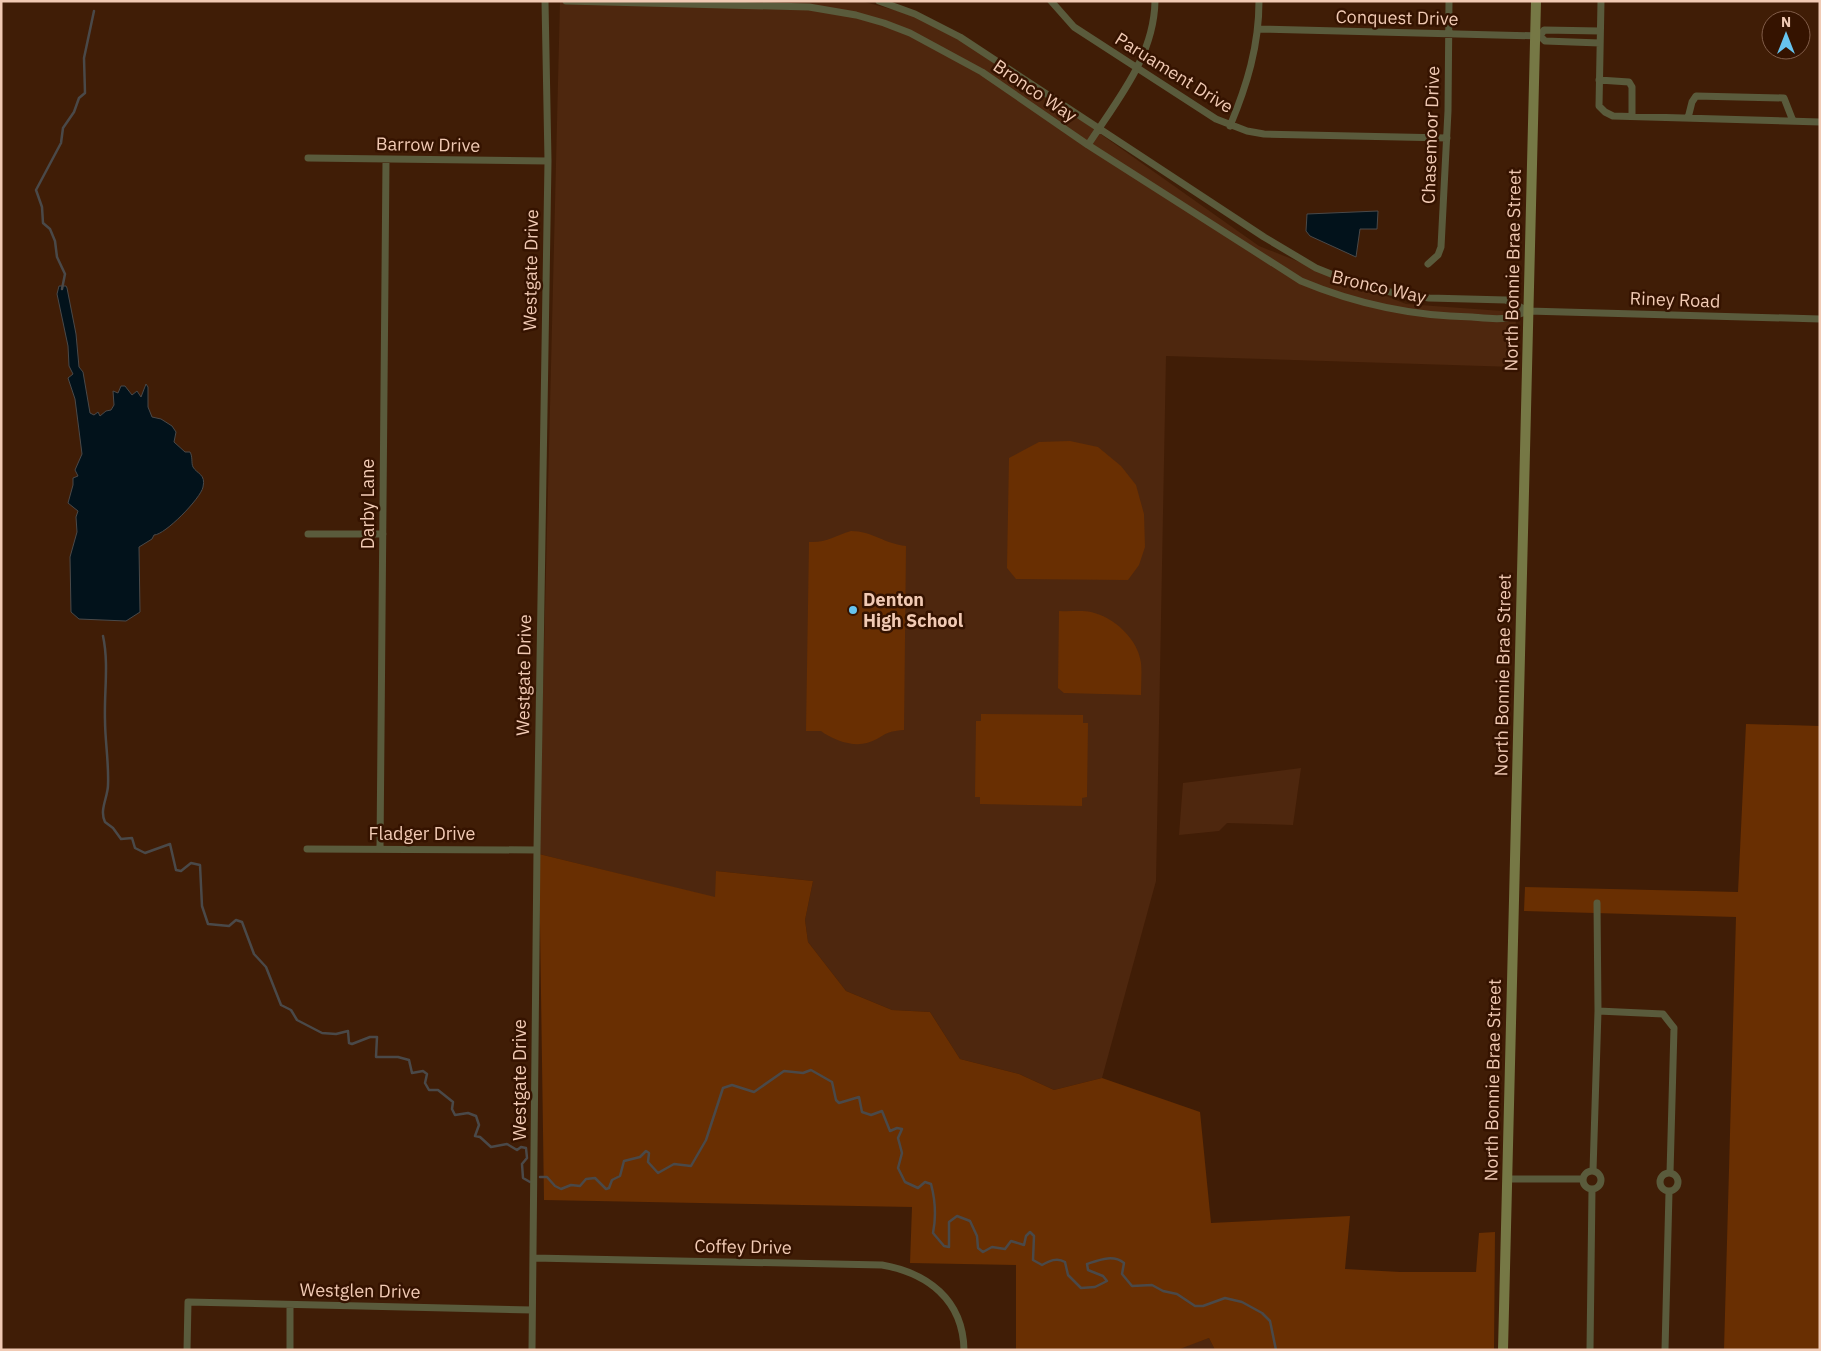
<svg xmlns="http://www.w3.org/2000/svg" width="1821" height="1351" viewBox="0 0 1821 1351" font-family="'IBM Plex Sans',sans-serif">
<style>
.built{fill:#4e270e}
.green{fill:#692f02}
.water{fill:#02121b;stroke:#4a4949}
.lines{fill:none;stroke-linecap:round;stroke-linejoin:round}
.stream{stroke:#4a4949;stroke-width:2.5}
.street{stroke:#5a5b3c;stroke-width:7}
.secondary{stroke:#767845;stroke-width:10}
.poi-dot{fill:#67c4ef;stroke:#351300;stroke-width:2}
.labels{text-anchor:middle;stroke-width:5;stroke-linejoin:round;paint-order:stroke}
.street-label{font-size:18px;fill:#f1cab4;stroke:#351300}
.poi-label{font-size:18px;font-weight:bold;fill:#f1cab4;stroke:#351300;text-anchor:start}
</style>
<rect width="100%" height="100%" fill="#401d06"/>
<!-- built -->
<path class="built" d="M560,1H861L928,19L979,48L1259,246L1406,304L1516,312L1515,367L1166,356L1156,881L1102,1078L1054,1090L1019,1074L960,1059L930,1012L892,1010L846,991L808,942L805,920L813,881L716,871V898L539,854Z
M1301,768L1293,825L1227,823L1219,831L1179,835L1183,783Z
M1209,1338L1215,1350H1177V1349Z"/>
<!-- green -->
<path class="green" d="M1070,441L1098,447L1121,466L1136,485L1144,514L1145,547L1139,565L1128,580L1016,579L1007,568L1009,458L1039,442Z
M851,531C872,531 885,544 906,546L904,730C882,731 884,738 867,743C852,747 833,740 821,731H806L809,542C827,543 834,536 851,531Z
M1059,611C1069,612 1081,610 1091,612C1114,617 1138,639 1141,663C1142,673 1141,684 1141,695L1064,693L1058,688Z
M981,714L1083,715V723H1088L1087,797L1082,798V806L980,804V797H975L976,721H981Z
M1746,724L1820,726V1350H1724L1736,917L1524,911L1525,887L1738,892Z
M539,854L715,897L716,871L813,881L805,920L808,942L846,991L892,1010L930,1012L960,1059L1019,1074L1054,1090L1102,1078L1200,1112L1211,1223L1350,1216L1345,1269L1400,1272H1476L1479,1233L1495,1232L1494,1350H1215L1209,1338L1177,1350H1016V1265L910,1263L912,1207L544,1200Z"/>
<!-- water -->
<path class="water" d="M1378,211L1377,229H1360L1356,257L1310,236L1306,231L1307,214Z
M59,286H66L67,288L76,334L79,367L83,372L90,413L94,415L98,412L100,416L106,411L111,410L114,405L113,391L118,393L121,386H125L132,395L137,391L141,397L146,384L148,387V407L152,417L161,419L172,426L176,432L174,442L185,452H190C193,457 191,463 193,467C197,474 206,474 203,487C201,498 165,535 154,535L152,539L139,547L140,612L126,621L79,619L71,612L70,557L77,532L76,517L78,511L68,503L73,485V478L78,476L75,470L82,454L75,399L68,378L73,374L69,366L68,346L57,294Z"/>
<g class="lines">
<!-- stream -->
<path class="stream" d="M62,289L65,274L57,257L55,241L50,229L43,223L42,207L36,190L61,143L63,128L74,112L79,98L85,93L84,58L94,11
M103,636C109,664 104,692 105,720C105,741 109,763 108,785C108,797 99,810 105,822L113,828L121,839L132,838L135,848L145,853L170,844L176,870L181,871L191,863L200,865L202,906L208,924L229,926L236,920L242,922L254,954L266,967L281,1005L291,1010L297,1020L322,1033L336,1034L348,1031L349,1043L352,1044L370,1037H377L376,1057H398L409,1060L412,1073L423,1071L427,1074L425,1083L429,1090H438L453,1102L452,1109L455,1115L468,1113L476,1116L479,1125L475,1136L480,1137L491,1147L507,1144L517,1150L521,1147L526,1148L527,1158L522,1164L523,1178L530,1182
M540,1177H547L555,1186L561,1189L571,1185L580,1186L586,1179L595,1178L606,1189L609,1188L612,1180L620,1176L624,1161L640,1157L646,1151L649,1153L648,1162L658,1173L674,1164L691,1166L706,1140L723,1088L732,1085L754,1092L784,1071L803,1073L811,1070L832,1082L836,1100L839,1103L859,1097L862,1112L871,1115L882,1111L890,1131L897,1128L902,1129L898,1138L902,1153L898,1168L905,1182L918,1188L925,1182L931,1184C935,1199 936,1218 933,1233L944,1246L949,1247V1222L957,1216L970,1221L977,1236L978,1248L983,1252L992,1247L1005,1249L1011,1241L1024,1245L1026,1236L1030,1232L1034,1236L1033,1260L1042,1265C1049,1261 1057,1257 1065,1262L1068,1275L1081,1288L1095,1287L1107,1281L1103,1276L1088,1270L1087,1264C1099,1260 1113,1254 1124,1263L1122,1274L1132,1286L1152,1285L1163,1291L1177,1294L1195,1306H1203L1225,1298L1242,1302L1262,1313L1270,1321L1276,1350"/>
<!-- street -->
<path class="street" d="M566,1L809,7L856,15L884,23L910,33L982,72L1088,145L1301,281C1356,304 1413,316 1472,317C1483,318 1496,320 1507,318C1514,317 1522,313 1528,311L1820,319
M879,1L915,14L960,37L1264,237L1316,268L1341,278L1390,292L1429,298L1506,300L1528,311
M1051,1L1074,27L1216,119L1247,131L1264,134L1447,138
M1601,1L1599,106L1605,112L1613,116L1820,122
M1258,29L1540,36L1545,41L1600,43
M1540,36L1544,30L1600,31
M1599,80L1629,82L1632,87V116
M1688,118L1692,102L1696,96L1784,98L1793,121
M1230,126C1247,85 1259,46 1259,1
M1088,145C1117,100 1154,57 1155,1
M308,158L548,161
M1428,264L1438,255L1441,247L1448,111L1449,1
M308,534H383
M307,849L537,850
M380,849L386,160
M1597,903L1598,1011
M1593,1171L1598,1011L1663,1014L1674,1028L1670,1173
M1583 1180a9 9 0 1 1 18 0a9 9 0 1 1-18 0Z
M1660 1182a9 9 0 1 1 18 0a9 9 0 1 1-18 0Z
M1507,1179H1583
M533,1258L882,1265C927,1273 963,1299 964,1350
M187,1350L188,1302L532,1310
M290,1350V1305
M532,1350L537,850L548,161L545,1
M1590,1350L1592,1189
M1665,1350L1669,1192"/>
<!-- secondary -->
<path class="secondary" d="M1503,1350L1536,1"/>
</g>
<!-- markers -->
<circle class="poi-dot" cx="853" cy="610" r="5"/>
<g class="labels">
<!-- street labels -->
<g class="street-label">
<text transform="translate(1397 18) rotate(1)" y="6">Conquest Drive</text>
<text transform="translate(1174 73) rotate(32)" y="6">Paruament Drive</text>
<text transform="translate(1035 91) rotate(34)" y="6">Bronco Way</text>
<text transform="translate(1431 135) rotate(-88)" y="6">Chasemoor Drive</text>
<text transform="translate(428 145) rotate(1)" y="6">Barrow Drive</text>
<text transform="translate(531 270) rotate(-89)" y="6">Westgate Drive</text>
<text transform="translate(1513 270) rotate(-89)" y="6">North Bonnie Brae Street</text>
<text transform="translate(1379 287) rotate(13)" y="6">Bronco Way</text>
<text transform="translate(1675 300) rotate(2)" y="6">Riney Road</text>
<text transform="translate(368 504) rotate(-90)" y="6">Darby Lane</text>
<text transform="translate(524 675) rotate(-89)" y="6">Westgate Drive</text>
<text transform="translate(1503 675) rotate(-89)" y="6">North Bonnie Brae Street</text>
<text x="422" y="840">Fladger Drive</text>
<text transform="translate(520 1080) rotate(-90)" y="6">Westgate Drive</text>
<text transform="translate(1493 1080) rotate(-89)" y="6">North Bonnie Brae Street</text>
<text transform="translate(743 1247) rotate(1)" y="6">Coffey Drive</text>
<text transform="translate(360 1291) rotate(1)" y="6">Westglen Drive</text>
</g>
<!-- poi labels -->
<g class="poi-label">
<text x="863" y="606">Denton<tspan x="863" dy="21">High School</tspan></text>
</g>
</g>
<!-- border -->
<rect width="1821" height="1351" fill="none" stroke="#f1cab4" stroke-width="5"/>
<!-- north arrow -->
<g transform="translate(1786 35)"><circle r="24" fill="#351300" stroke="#805c48"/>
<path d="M0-4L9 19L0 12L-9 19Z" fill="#67c4ef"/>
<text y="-8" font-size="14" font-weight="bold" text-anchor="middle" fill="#f1cab4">N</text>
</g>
</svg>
